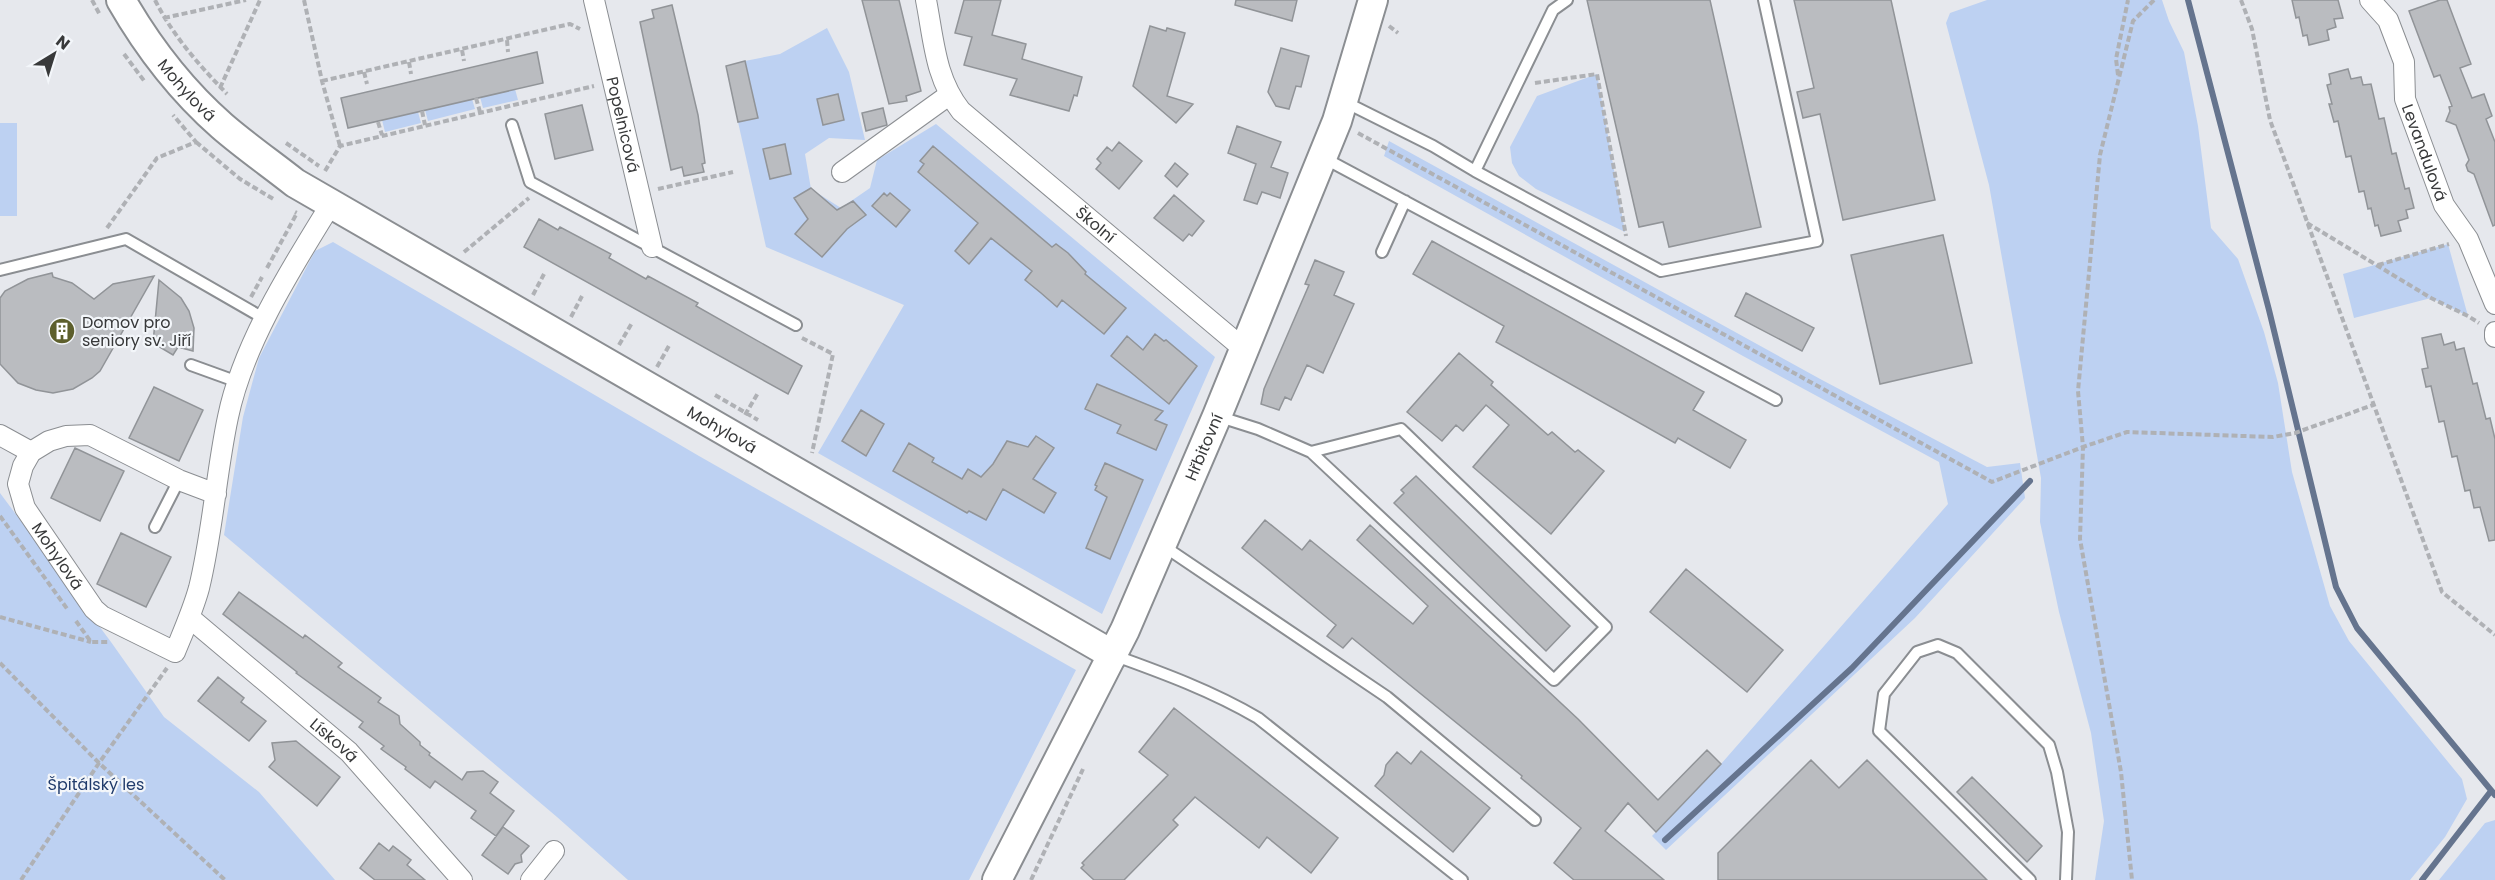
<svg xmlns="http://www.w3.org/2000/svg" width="2495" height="880" viewBox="0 0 2495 880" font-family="Poppins,sans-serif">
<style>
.green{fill:#bdd1f2}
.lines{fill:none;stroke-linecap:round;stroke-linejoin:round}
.stream{stroke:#65748e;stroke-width:6}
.building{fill:#babcc0;stroke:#919498;stroke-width:1.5}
.lane-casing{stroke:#8b8e92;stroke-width:14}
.street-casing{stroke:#8b8e92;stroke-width:22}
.secondary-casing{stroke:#8b8e92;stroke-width:32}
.path{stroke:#afb1b5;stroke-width:4;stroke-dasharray:6 3;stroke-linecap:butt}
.lane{stroke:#fff;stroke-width:10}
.street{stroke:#fff;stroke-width:20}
.secondary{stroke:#fff;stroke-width:28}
.labels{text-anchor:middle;stroke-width:4.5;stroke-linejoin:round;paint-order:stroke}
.street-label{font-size:16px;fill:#38393a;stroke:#f3f6fa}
.poi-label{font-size:16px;fill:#38393a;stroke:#f3f6fa;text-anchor:start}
.park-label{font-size:16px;fill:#203b6b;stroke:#f3f6fa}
</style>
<rect width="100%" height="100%" fill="#e6e8ed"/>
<!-- green -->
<path class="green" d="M1987,0H2162L2169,21L2184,52L2198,126L2211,228L2238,259L2264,332L2278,383L2292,472L2330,606L2349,641L2462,779L2467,799L2445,837L2410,880H2095L2104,821L2091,733L2059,612L2040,522L2041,478L1989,185L1946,23L1950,13Z
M827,28L849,72L865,140L829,138L805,154L811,189L841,208L870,188L877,160L936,124L1215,357L1102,614L818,453L904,305L766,247L738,122L757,118L745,61L780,54Z
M1597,74L1625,232L1536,189L1519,176L1512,163L1510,147L1537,96Z
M515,89L518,100L483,108L480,97Z
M472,99L475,109L428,121L425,110Z
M418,112L421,123L385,132L382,120Z
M0,123H17V216H0Z
M1389,141L1822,380L1987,467L2020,463L2025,498L1915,618L1666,850L1652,836L1721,764L1948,504L1939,462L1743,356L1384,156Z
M333,242L699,456L1076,670L969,880H628L557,817L224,535L243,417L259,358L315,251Z
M2448,244L2468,316L2431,298L2354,318L2343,274Z
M0,493L111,642L164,717L259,792L335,880H0Z
M2495,820V880H2439L2485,823Z"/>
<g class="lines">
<!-- stream -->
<path class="stream" d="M2188,0L2269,310L2336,587L2357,628L2495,795
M1665,840L1852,668L2030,481
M2422,880L2491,791"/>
</g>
<!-- building -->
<path class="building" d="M862,0H899L921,91L906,96L907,101L889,104Z
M964,0H1001L992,35L1026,44L1022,59L1082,77L1077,96L1074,95L1069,111L1010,95L1017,79L964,65L972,37L955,33Z
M1236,0H1297L1292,21L1235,5Z
M1587,0H1710L1761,227L1669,247L1663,222L1639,227Z
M1794,0H1891L1935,200L1843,220L1820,114L1803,118L1797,92L1814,88Z
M2292,0H2338L2343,18L2334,19L2336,27L2327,30L2329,40L2309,45L2307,35L2303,36L2299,17L2296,18Z
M2440,0H2447L2471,64L2460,68L2472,98L2484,94L2492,116L2486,119L2495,142V225L2493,226L2474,174L2468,171L2466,165L2469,160L2456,125L2446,121L2450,111L2449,107L2452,106L2440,75L2434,77L2409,11Z
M672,5L698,115L705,163L702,164L704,172L684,176L682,167L671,170L640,22L654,18L652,10Z
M1150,26L1166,31L1167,28L1185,33L1167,96L1193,104L1176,123L1133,86Z
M1281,48L1309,56L1301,87L1296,86L1289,109L1276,106L1268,92Z
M537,52L543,83L348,128L341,98Z
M745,61L758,118L738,122L726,66Z
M2348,69L2351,79L2361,77L2363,85L2371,84L2379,119L2384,118L2392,154L2396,153L2405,189L2409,188L2414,208L2406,210L2408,218L2398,221L2401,231L2381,236L2378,225L2375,226L2371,208L2368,209L2364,191L2359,192L2351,156L2346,157L2338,121L2334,122L2329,104H2332L2327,85L2331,84L2329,74Z
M838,94L844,120L823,125L817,99Z
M582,105L593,150L555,159L545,114Z
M883,108L887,125L866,131L862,113Z
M1237,126L1281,142L1271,167L1288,173L1280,198L1262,192L1257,204L1244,200L1256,164L1228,153Z
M1119,142L1142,161L1119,189L1096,169L1101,163L1097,159L1107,147L1112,151Z
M785,144L791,174L770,179L763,149Z
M933,146L1052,247L1056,244L1068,253L1086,272L1085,274L1126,308L1104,334L1062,300L1057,307L1041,293L1025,280L1032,271L991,238L969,264L955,251L978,223L918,172L924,164L920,161Z
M1175,163L1188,174L1177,187L1165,176Z
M811,188L837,210L853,201L866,215L847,229L822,257L795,234L808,219L794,198Z
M884,193L887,196L890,193L910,210L896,227L872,206Z
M1174,195L1204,221L1192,236L1189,234L1183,241L1154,218Z
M539,219L558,230L560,227L611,254L609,258L646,279L648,276L698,303L696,306L802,366L788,394L524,247Z
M1943,235L1972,363L1880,384L1851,255Z
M1432,241L1704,392L1693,410L1746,440L1730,468L1678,438L1675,443L1496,342L1504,326L1413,274Z
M1315,260L1344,272L1334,295L1354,304L1323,373L1307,365L1291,400L1285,397L1279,410L1261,404L1264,389L1309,285L1305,284Z
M52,273L53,277L72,283L94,299L113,284L154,276L100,371L92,378L73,389L53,393L36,390L18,383L0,364V298L5,291L28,279Z
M159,280L181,298L189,311L194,328L193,351L178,347L173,355L153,343Z
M1746,293L1814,328L1802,351L1735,316Z
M1155,334L1164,341L1166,340L1197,366L1169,404L1111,356L1127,336L1143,350Z
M2441,334L2444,345L2454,342L2456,350L2464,348L2473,384L2477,383L2486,419L2490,418L2495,439V540L2489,541L2480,507L2474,508L2470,490L2465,491L2457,456L2452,457L2444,421L2439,422L2431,386L2426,387L2422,369L2428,368L2422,338Z
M1459,353L1493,382L1491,385L1548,435L1552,432L1575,452L1578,450L1604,471L1551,534L1473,467L1509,425L1486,405L1463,431L1456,425L1442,441L1407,412Z
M1097,384L1163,411L1155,420L1167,425L1156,450L1117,433L1121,425L1085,409Z
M154,387L203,410L179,461L129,438Z
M861,410L884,424L866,456L842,441Z
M1036,436L1054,448L1033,479L1056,493L1044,513L1003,489L986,520L969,511L967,513L893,471L909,443L934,458L932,462L962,479L968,469L981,477L993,464L1007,441L1028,447Z
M75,448L124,471L100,521L51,498Z
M1105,463L1143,480L1110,559L1086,548L1107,497L1095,490L1097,486L1095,485Z
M1416,476L1570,626L1546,651L1394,503L1404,493L1401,490Z
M1265,520L1302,550L1310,540L1413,624L1428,606L1357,540L1370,525L1578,719L1658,800L1707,750L1721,764L1656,832L1628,803L1605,831L1664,880H1574L1554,863L1581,828L1521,778L1522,776L1352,638L1343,648L1327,636L1336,625L1242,548Z
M121,533L171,557L146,607L97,584Z
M1686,569L1783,650L1747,692L1650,612Z
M239,592L303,638L305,635L342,663L338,667L381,698L378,702L399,716L400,724L420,742V745L430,753L429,755L462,780L467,772L483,771L498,782L490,793L514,811L496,836L471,818L476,811L435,781L430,788L405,769L406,767L381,749L384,746L359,727L363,722L296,673L297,672L223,614Z
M218,677L244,698L241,702L266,721L249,741L198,701Z
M1174,708L1338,838L1311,873L1267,837L1259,848L1195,797L1173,820L1178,825L1124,880H1094L1081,868L1084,865L1082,863L1168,775L1139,752Z
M296,741L340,777L317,806L269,767L275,760L272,743Z
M1421,751L1490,808L1453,852L1375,786L1384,775L1386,765L1397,752L1411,764Z
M1811,760L1839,788L1867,760L1987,880H1718V853Z
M1972,777L2042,846L2027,862L1957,792Z
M503,827L529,846L521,855L522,862L515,864L508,874L482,855Z
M379,843L389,851L393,846L411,860L407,865L425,880H375L360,868Z"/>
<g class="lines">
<defs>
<path id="lane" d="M1343,101L1433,146L1475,171L1661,271L1817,241L1764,0
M512,125L530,182L796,325
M1322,157L1776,400
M1475,171L1553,10L1567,0
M1382,252L1405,201
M0,270L126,239L265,319
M191,365L238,382
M1217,416L1258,429L1311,452L1554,680L1606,627L1401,429L1311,452
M155,527L179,480
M1162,545L1387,697L1535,820
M1113,655C1163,673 1212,691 1258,718L1462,880
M2030,880L1879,731L1884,694L1917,652L1938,645L1957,653L2049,745L2057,772L2068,832L2066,880"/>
<g id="street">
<path id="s1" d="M594,0L652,247"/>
<path id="s2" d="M926,0C934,41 935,78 961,111L1245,350"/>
<path id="s3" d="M2370,0L2388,20L2404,62L2405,99L2444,205L2468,239L2495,304"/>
<path d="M842,172L949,95"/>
<path d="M2495,332V337"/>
<path d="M0,435L31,452"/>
<path id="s4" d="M216,494L179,480L90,435L66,436L49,441L31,452L23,466L18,484L25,508L94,609L102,616L175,652C184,630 193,610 199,588C213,531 216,473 228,417C243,344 292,267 331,204"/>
<path id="s5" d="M190,618L349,752L462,880"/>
<path d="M531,880L554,851"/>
</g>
<g id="secondary">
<path id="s6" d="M121,0C148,47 181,90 222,126C245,146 271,164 295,183L1113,655"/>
<path id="s7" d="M997,880L1125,630L1217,416L1337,121L1373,0"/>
</g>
</defs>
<!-- lane casing -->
<use href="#lane" class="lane-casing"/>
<!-- street casing -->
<use href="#street" class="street-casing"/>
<!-- secondary casing -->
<use href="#secondary" class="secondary-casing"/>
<!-- path -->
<path class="path" d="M92,0L100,15
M155,0C173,36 199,65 227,94
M304,0L322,81L340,146
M2154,0L2133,21L2100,155L2078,391L2083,447L2127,432L2273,437L2295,433L2373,405
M2241,0L2252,29L2270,120L2442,592L2495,635
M164,18L246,0
M1389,26L1398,33
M507,40L508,52
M462,50L464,61
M124,54L145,82
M409,62L411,74
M364,72L367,84
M2118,75L2116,59L2128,0
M322,81L570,24L580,29
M1535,83L1597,74L1626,236
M220,88L260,0
M476,98L480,112
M422,111L425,125
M378,122L382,135
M1358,133L1992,482L2083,447L2080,539L2121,772L2132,880
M196,142L240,179L275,200
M286,143L319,166
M325,171L340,146L594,86
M658,189L733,172
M2307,223L2431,298L2468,316L2479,323
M107,228L157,158L196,142L173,115
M464,252L529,198
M2378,265L2449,244
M267,268L297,213L295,212
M533,295L544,274
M251,297L262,277
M571,317L582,296
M802,338L833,354L812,453
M619,345L632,323
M657,367L670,344
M715,395L758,420
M745,415L758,393
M0,516L68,610
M0,617L91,642
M76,621L91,642H108
M0,663L99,763L225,880
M21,880L99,763L167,668
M1031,880L1083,769"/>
<!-- lane -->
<use href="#lane" class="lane"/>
<!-- street -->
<use href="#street" class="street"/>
<!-- secondary -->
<use href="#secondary" class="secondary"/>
</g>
<!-- icons -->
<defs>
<symbol id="building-disc" viewBox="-11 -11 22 22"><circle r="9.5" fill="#5d5f2c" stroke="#f3f6fa"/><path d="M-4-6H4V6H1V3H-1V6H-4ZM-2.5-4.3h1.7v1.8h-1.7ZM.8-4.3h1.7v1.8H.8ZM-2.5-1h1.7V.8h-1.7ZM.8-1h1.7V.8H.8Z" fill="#fff"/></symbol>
</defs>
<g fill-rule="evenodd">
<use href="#building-disc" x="47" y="316" width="30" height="30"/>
</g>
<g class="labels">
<!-- street labels -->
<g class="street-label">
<text dy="6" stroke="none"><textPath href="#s6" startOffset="112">Mohylová</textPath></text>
<text dy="6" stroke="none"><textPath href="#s1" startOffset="128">Popelnicová</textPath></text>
<text dy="6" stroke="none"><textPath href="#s3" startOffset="166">Levandulová</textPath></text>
<text dy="6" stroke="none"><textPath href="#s2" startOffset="294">Školní</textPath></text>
<text dy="6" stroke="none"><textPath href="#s6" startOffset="748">Mohylová</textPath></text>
<text dy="6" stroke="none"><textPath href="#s7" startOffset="480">Hřbitovní</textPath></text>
<text dy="6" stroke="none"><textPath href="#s4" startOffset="320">Mohylová</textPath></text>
<text dy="6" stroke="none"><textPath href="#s5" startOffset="189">Lísková</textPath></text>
</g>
<!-- poi labels -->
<g class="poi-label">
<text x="82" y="328">Domov pro<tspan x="82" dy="18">seniory sv. Jiří</tspan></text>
</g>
<!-- park labels -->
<g class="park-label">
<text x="96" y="790">Špitálský les</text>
</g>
</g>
<!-- north arrow -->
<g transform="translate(54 54) rotate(38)" stroke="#f3f6fa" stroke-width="4.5" paint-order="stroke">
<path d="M0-4.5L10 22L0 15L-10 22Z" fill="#38393a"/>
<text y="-9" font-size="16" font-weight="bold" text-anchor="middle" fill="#38393a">N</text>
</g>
</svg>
